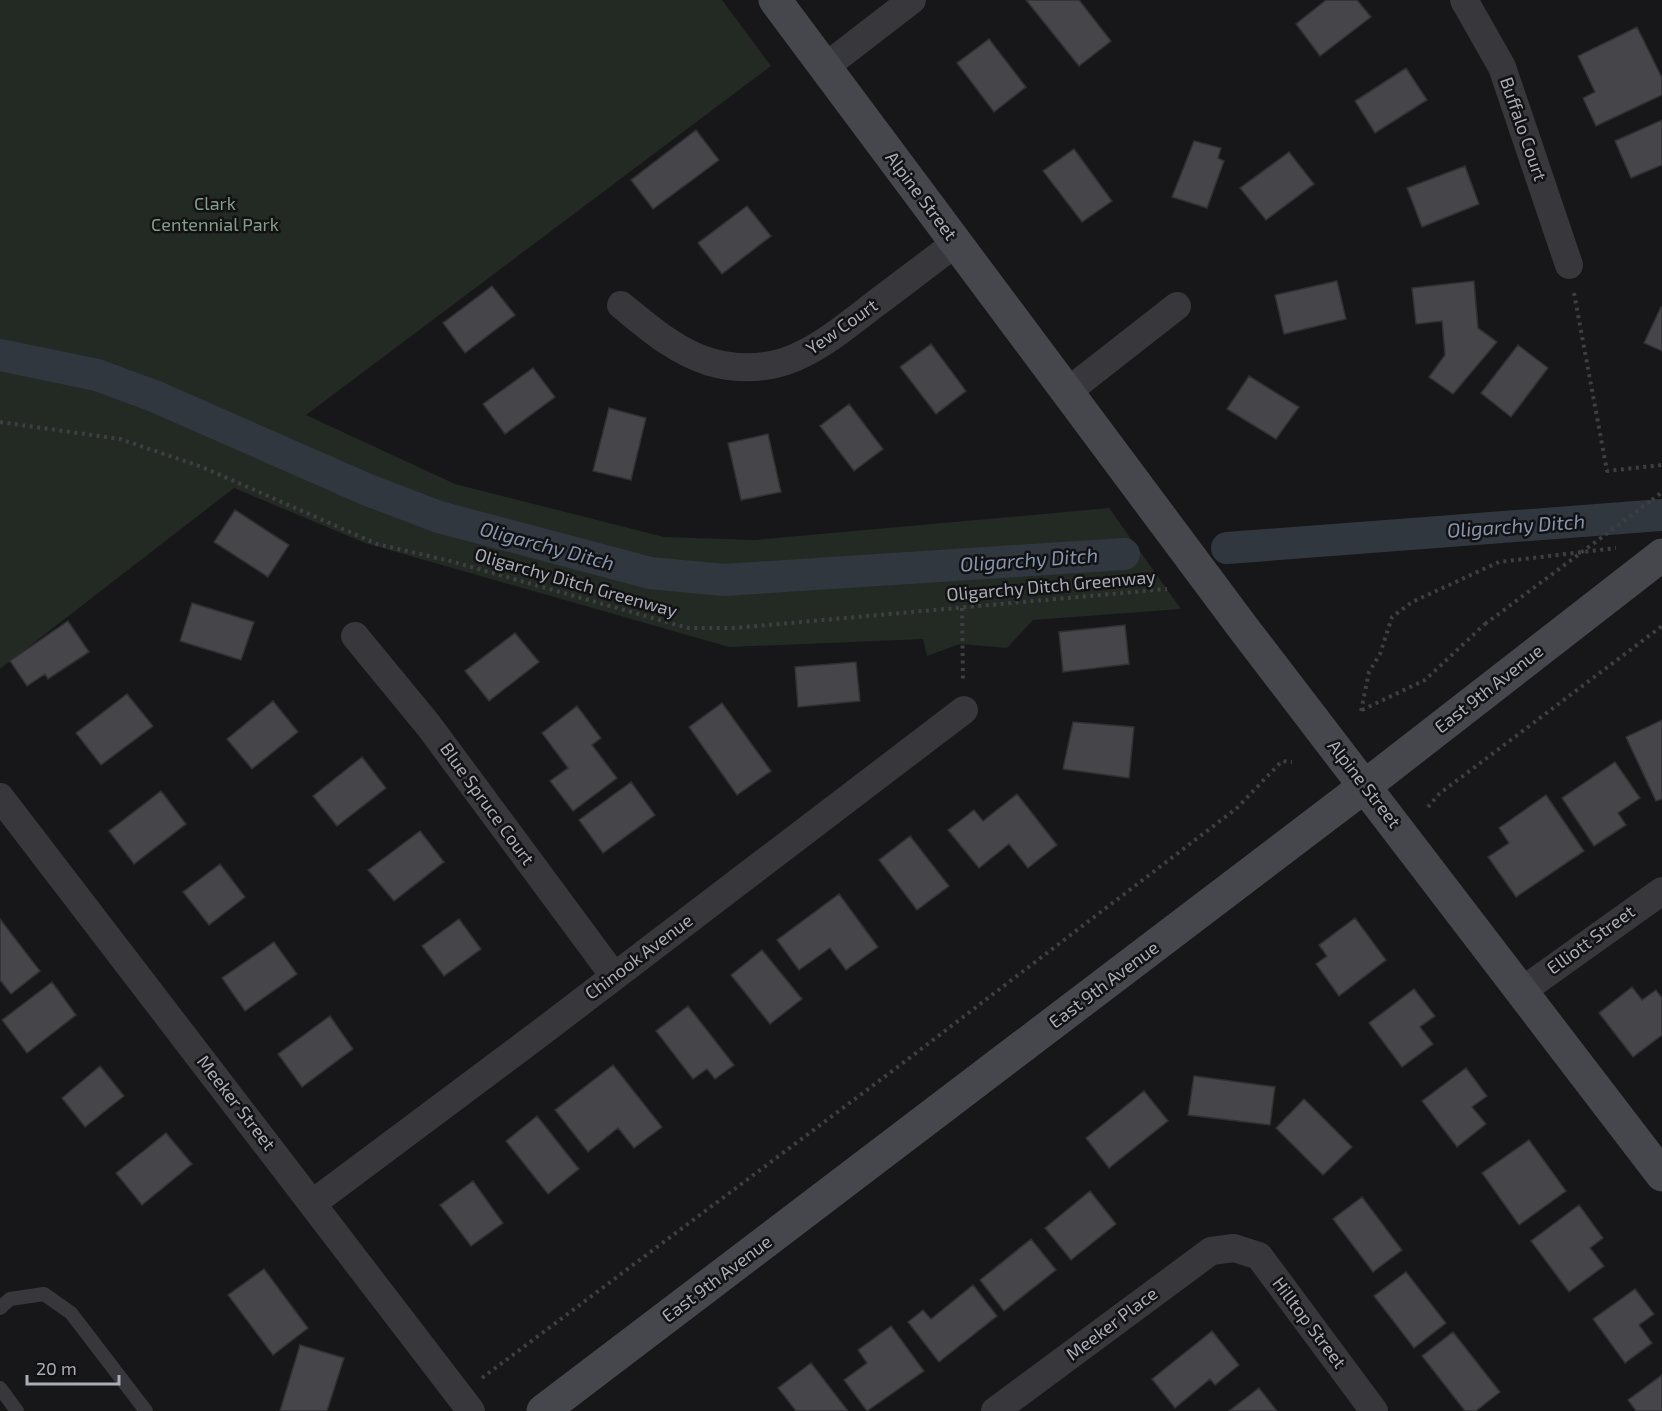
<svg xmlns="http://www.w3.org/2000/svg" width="1662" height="1411" viewBox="0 0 1662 1411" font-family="'Exo 2',sans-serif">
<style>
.green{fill:#232a24}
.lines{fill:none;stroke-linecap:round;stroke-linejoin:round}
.canal{stroke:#31373f;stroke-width:32}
.building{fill:#46464a;stroke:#313134;stroke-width:1.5}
.path{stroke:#3e3f43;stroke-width:4;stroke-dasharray:3 4.5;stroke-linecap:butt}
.lane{stroke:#38383c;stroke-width:14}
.street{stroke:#38383c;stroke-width:28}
.secondary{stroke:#46474c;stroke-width:33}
.path-bridge{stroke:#3e3f43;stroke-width:4;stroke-dasharray:3 4.5;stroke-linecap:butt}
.labels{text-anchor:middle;stroke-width:5;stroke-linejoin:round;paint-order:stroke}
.street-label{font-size:18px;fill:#aaacb6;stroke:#121113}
.park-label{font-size:18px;fill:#849f89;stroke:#121113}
.water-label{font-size:20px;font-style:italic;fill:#8595ad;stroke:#121113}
</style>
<rect width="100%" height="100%" fill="#171618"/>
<!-- green -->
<path class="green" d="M0,0H722L771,66L306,415L455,484L664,537L755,540L1109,508L1181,609L1033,620L1007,648L960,644L927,656L923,639L729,647L365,543L234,488L0,669Z"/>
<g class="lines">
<!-- canal -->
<path class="canal" d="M0,355L97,375L154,396L368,490L439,517L650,573L724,580L1124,554
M1227,548L1662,515"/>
</g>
<!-- building -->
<path class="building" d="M1026,0H1079L1111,41L1079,66Z
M1326,0H1357L1371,17L1320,56L1296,24Z
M1637,27L1662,78V95L1596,126L1583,98L1595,92L1578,56Z
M989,39L1026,87L994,112L957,63Z
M1406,68L1427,100L1375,133L1355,101Z
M1662,120V165L1631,178L1615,141Z
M696,130L719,160L653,209L631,180Z
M1194,141L1221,148L1218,158L1224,161L1207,208L1172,197Z
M1074,149L1112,201L1082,222L1043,171Z
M1289,152L1314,184L1266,220L1240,188Z
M1465,166L1479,204L1422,227L1407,188Z
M747,206L771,236L722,274L698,243Z
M1337,281L1346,319L1284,334L1275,295Z
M1474,281L1478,328L1497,342L1453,394L1429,377L1445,355L1442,321L1416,324L1412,288Z
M492,286L515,315L465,353L443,323Z
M1661,307L1662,308V351L1644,343Z
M931,344L966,391L936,414L900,367Z
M1518,345L1548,368L1511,417L1481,393Z
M533,368L555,397L505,434L483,404Z
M1249,376L1299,407L1276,439L1227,409Z
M849,404L883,449L854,471L820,426Z
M609,408L646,418L631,480L593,471Z
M768,434L781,492L741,500L728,443Z
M235,510L289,545L268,577L214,542Z
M192,603L254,622L241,660L180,641Z
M68,621L89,652L48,679L45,674L27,686L10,661Z
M1125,625L1129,664L1063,672L1059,632Z
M515,633L539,662L489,701L465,671Z
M856,662L860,701L798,707L795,667Z
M127,694L153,726L101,765L76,733Z
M273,701L298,732L252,769L227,739Z
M722,703L771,771L737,795L689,727Z
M577,706L601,738L592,745L617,778L573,811L550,781L568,768L542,733Z
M1662,720V799L1656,801L1626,737Z
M1073,722L1134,727L1129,778L1063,769Z
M362,757L386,788L337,826L313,796Z
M1615,762L1640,798L1618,813L1626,825L1594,846L1562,798Z
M631,782L655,815L603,853L579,820Z
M161,791L186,824L134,864L109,831Z
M1017,794L1057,845L1028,868L1009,844L979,868L948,830L974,810L983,821Z
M1546,795L1584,851L1516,897L1488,857L1509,843L1499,828Z
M420,831L444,862L394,901L368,870Z
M910,836L949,886L917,910L879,860Z
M220,864L245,897L209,925L183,892Z
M839,894L878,947L846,970L830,948L799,970L777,940Z
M1355,918L1386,960L1339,996L1316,964L1327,956L1319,945Z
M0,919L40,971L11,994L0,980Z
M459,919L481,949L444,976L422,946Z
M274,942L297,974L245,1011L222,978Z
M762,950L802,999L770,1024L731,975Z
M52,982L76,1015L27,1053L2,1020Z
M1632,987L1642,1000L1656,990L1662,998V1035L1633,1057L1599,1013Z
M1414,989L1435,1016L1420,1027L1433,1044L1402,1067L1369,1023Z
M688,1006L734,1065L715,1079L707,1069L693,1079L656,1031Z
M330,1016L353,1049L302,1087L278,1054Z
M613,1065L662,1127L634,1148L618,1128L588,1152L555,1110Z
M100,1066L124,1096L85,1127L62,1098Z
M1466,1068L1487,1096L1472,1107L1486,1124L1457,1147L1422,1101Z
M1194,1076L1275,1087L1270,1125L1188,1115Z
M1144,1091L1168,1121L1109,1168L1086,1138Z
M1304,1099L1352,1147L1323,1175L1276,1128Z
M537,1116L579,1169L548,1194L506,1141Z
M166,1133L192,1164L142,1205L116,1173Z
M1529,1140L1566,1191L1519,1225L1482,1173Z
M473,1181L503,1223L471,1246L440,1205Z
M1090,1191L1116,1224L1071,1260L1045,1228Z
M1362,1197L1402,1250L1373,1272L1333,1219Z
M1579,1205L1603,1238L1590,1248L1604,1266L1569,1292L1531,1241Z
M1031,1239L1056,1270L1004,1311L980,1280Z
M264,1269L308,1328L273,1355L228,1295Z
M1406,1272L1446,1323L1414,1348L1374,1296Z
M973,1285L997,1316L939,1362L908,1322L923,1310L931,1319Z
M1635,1289L1654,1314L1639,1325L1652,1343L1625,1363L1593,1319Z
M891,1326L924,1371L867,1411L844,1380L867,1363L858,1350Z
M1212,1331L1239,1365L1215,1385L1210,1379L1175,1408L1152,1379Z
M1453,1332L1500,1392L1476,1411H1465L1422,1356Z
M300,1345L344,1358L327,1411H280Z
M811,1363L848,1411H796L778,1388Z
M1662,1375V1411H1636L1628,1400Z
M1259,1388L1277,1411H1229Z"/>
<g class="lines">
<!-- path -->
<path class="path" d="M1574,293L1607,471L1662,465
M0,422L120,439L202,467L377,544L450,561L688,628H734L1167,589
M1652,500L1662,492
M962,608L963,682
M1362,710L1425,680L1485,624
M1361,711L1369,672L1380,654L1392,617L1412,602L1499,562L1616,548
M1428,807L1439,794L1662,626
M482,1378L891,1072L1237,808L1282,761L1292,762"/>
<!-- lane -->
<path class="lane" d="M0,1308L10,1299L44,1294L71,1313L146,1411
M0,1388L17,1411"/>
<!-- street -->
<path class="street" d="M1464,0L1502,67L1569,265
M825,67L912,0
M621,305C648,327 676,352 710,362C781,382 823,344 875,304C902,284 929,263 956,243
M1067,392L1177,306
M355,636L429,726L614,976
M0,797L471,1411
M1522,991L1662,891
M313,1203L539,1034L964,710
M995,1411L1211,1251L1234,1248L1259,1256L1374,1411"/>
<!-- secondary -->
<path class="secondary" d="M775,0L1244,629L1662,1175
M543,1411L1365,786L1662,555"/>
<!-- path-bridge -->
<path class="path-bridge" d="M1485,624L1652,500"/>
</g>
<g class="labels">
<!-- street labels -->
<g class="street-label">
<text transform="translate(1523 129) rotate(71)" y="6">Buffalo Court</text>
<text transform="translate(921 196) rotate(53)" y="6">Alpine Street</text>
<text transform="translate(842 327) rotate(-35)" y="6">Yew Court</text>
<text transform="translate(576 583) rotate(16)" y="6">Oligarchy Ditch Greenway</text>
<text transform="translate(1051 586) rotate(-5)" y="6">Oligarchy Ditch Greenway</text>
<text transform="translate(1489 689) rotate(-38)" y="6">East 9th Avenue</text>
<text transform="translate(1364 784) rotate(52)" y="6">Alpine Street</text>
<text transform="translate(487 804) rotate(54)" y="6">Blue Spruce Court</text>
<text transform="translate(1591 940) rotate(-36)" y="6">Elliott Street</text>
<text transform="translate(639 957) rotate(-37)" y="6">Chinook Avenue</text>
<text transform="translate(1104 985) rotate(-37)" y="6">East 9th Avenue</text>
<text transform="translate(236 1103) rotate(52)" y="6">Meeker Street</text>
<text transform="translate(717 1279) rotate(-37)" y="6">East 9th Avenue</text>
<text transform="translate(1309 1323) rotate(53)" y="6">Hilltop Street</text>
<text transform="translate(1112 1324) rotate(-37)" y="6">Meeker Place</text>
</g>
<!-- park labels -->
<g class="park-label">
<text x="215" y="210">Clark<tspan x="215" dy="21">Centennial Park</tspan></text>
</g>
<!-- water labels -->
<g class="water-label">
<text transform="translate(1516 526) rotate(-4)" y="7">Oligarchy Ditch</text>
<text transform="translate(547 546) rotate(15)" y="7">Oligarchy Ditch</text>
<text transform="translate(1029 560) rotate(-4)" y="7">Oligarchy Ditch</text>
</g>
</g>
<!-- scale -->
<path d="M27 1375v9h92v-9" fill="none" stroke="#aaacb6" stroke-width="3"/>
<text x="36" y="1375" font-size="18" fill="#aaacb6" stroke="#121113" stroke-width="4.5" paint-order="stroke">20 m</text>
</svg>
